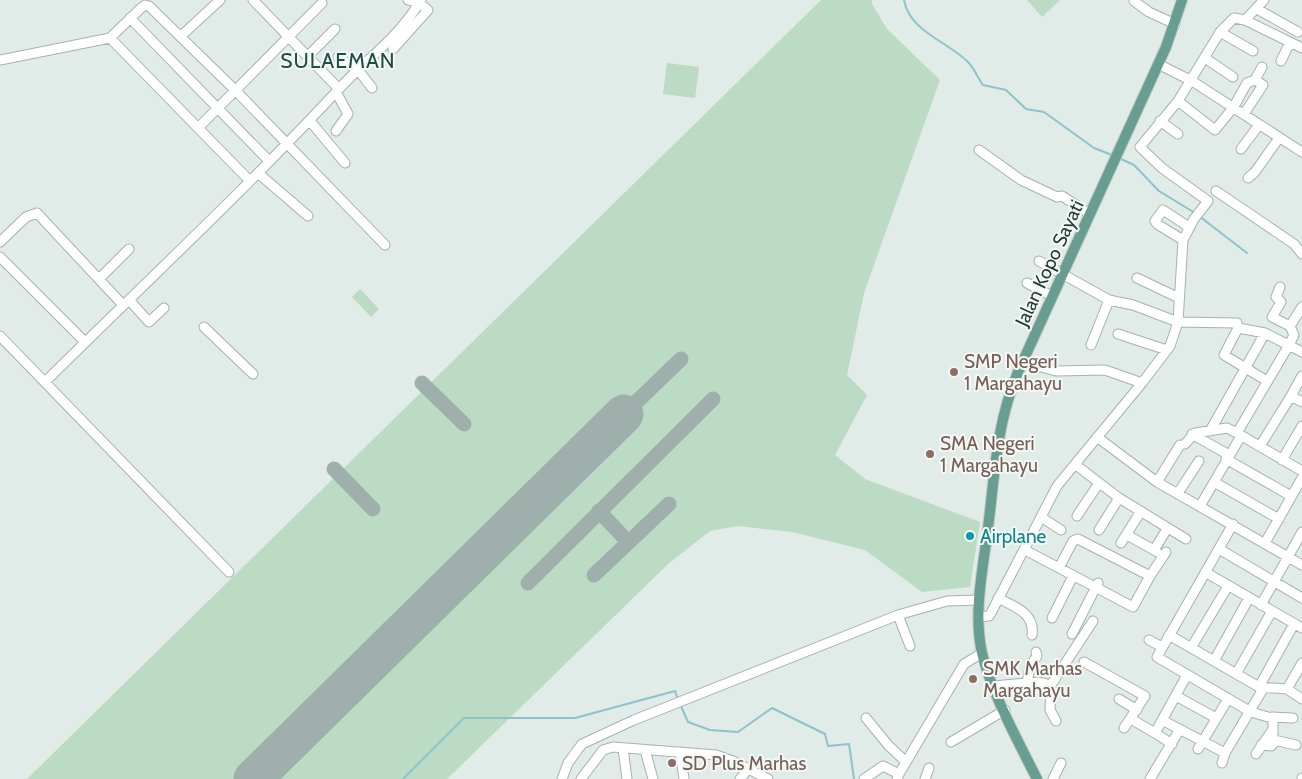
<svg xmlns="http://www.w3.org/2000/svg" width="1302" height="779" viewBox="0 0 1302 779" font-family="Cabin,sans-serif">
<style>
.green{fill:#bbdbc4}
.lines{fill:none;stroke-linecap:round;stroke-linejoin:round}
.stream{stroke:#8cc3cd;stroke-width:2}
.taxiway{stroke:#9fb0ac;stroke-width:15}
.runway{stroke:#9fb0ac;stroke-width:39}
.minor-casing{stroke:#a4b3ae;stroke-width:11}
.major-casing{stroke:#c1c8c6;stroke-width:12}
.minor{stroke:#fff;stroke-width:9}
.major{stroke:#689e91;stroke-width:10}
.education-dot{fill:#8d6e63;stroke:#f2f8f5;stroke-width:2}
.culture-dot{fill:#0f9aa8;stroke:#f2f8f5;stroke-width:2}
.labels{text-anchor:middle;stroke-width:4;stroke-linejoin:round;paint-order:stroke}
.street-label{font-size:19px;fill:#233b34;stroke:#f2f8f5}
.education-label{font-size:19px;fill:#785e54;stroke:#f2f8f5;text-anchor:start}
.culture-label{font-size:19px;fill:#0d838f;stroke:#f2f8f5;text-anchor:start}
.quarter-label{font-size:21px;letter-spacing:1px;fill:#204c41;stroke:#f2f8f5}
</style>
<rect width="100%" height="100%" fill="#e1ebe7"/>
<!-- green -->
<path class="green" d="M821,0H872V4L887,29L940,80L864,293L847,375L867,395L835,455L865,479L980,522L970,587L922,592L865,550L792,532L738,526L710,531L668,564L447,779H27Z
M1027,0H1060L1042,17Z
M667,63L699,67L695,98L663,94Z
M360,289L379,309L371,317L352,297Z"/>
<g class="lines">
<!-- stream -->
<path class="stream" d="M904,0C910,32 947,41 968,62C974,68 978,78 983,85L1006,90L1026,109L1044,112L1094,148L1112,155
M1119,158L1134,165L1159,191L1195,213
M1199,216L1247,253
M680,704L688,722L710,730L738,732L772,708L825,734L828,746L849,744L854,779
M403,779L464,718H575L675,691L678,700"/>
<!-- taxiway -->
<path class="taxiway" d="M422,383L464,424
M624,414L681,359
M334,469L373,509
M599,511L628,542
M594,575L669,504
M528,583L713,399"/>
<!-- runway -->
<path class="runway" d="M253,779L624,414"/>
<defs>
<path id="minor" d="M253,0L339,89
M1134,1L1149,12L1175,24
M1257,9L1298,32
M130,18L269,161
M1245,20L1302,48
M1220,32L1253,51
M181,36L220,0
M110,38L250,181
M393,49L428,10L419,3L408,0
M308,56L335,29
M338,57L359,71L372,88
M1205,58L1233,77
M0,60L110,38L140,9L145,5L149,6L236,91L385,245
M1281,61L1290,42
M1158,64L1192,81L1302,152
M336,92L348,114L336,131
M1178,101L1215,130L1233,108L1247,83L1255,80L1262,67
M1244,114L1263,85L1255,80
M310,121L345,163
M1160,121L1178,134
M198,128L322,3
M1241,149L1259,125
M979,150L1021,180L1057,197L1062,196L1090,214
M258,173L308,216
M1248,178L1255,172L1279,138
M1216,191L1294,244L1302,254
M1183,240L1157,224L1155,221L1163,210L1189,227
M0,242L26,217L37,213L123,305
M0,257L85,342
M1039,261L1109,300L1133,305L1178,322L1237,323L1238,328L1224,355L1267,381
M1137,278L1179,298
M99,279L129,249
M1027,283L1052,296
M1280,287L1276,297L1281,302L1272,317L1290,326
M129,300L149,322L164,308
M1302,307L1290,326L1294,335L1289,345L1237,433L1302,471
M204,327L253,374
M1238,328L1265,333L1302,352
M1118,334L1167,350
M0,336L229,572
M1091,345L1109,300
M1023,362L1056,371L1105,370L1142,383
M1302,376L1291,396L1302,402
M45,382C143,285 243,192 337,91C366,59 398,39 421,0
M1210,431L1265,333
M1192,434L1229,455
M1097,437L1157,482L1302,565
M1185,444L1195,433L1227,428L1237,433
M1260,446L1291,396
M1226,459L1291,496
M1282,460L1302,426
M1076,465L1119,498L1186,539
M1157,482L1180,445
M1214,482L1279,519
M1178,493L1199,461
M1200,506L1241,436
M1077,516L1099,483
M1041,517L1061,530
M1233,524L1157,657L1251,712L1268,717L1293,718
M1099,530L1119,498
M1127,535L1154,550
M1121,543L1141,511
M1265,543L1302,478
M1219,549L1302,598
M1025,550L1133,607L1150,576L1078,539L1073,541L1059,568
M1157,552L1154,550L1167,529
M1205,572L1302,628
M1150,576L1166,552
M998,598C1015,607 1035,613 1032,635
M1261,605L1302,532
M898,615L910,646
M978,617L989,616L991,613L1057,486L1142,383L1170,346L1178,322L1183,240L1194,219L1208,201L1162,168L1140,147L1178,101L1220,32L1234,18L1245,20L1264,0
M1052,618L1073,576
M1072,634L1098,583
M1169,635L1259,687L1287,689L1302,699
M1149,640L1162,647
M1191,648L1228,586
M1214,661L1249,598
M1084,662L1145,696L1124,728
M1236,674L1272,611
M1027,683L1030,667L1037,656L1036,652
M993,686L1039,682L1051,685
M1259,687L1294,624
M1287,689L1302,663
M1176,696L1216,718
M1119,699L1137,710
M866,718L888,745L906,762
M1131,719L1155,733L1187,675
M1162,720L1225,753
M1056,721L1050,710L1051,685L1093,621
M1155,733L1172,744
M1274,740L1296,745
M951,742L1005,710
M1261,745L1271,746L1273,744V717
M623,748L627,779
M1198,749L1228,699
M645,750L653,779
M680,752L684,779
M1256,754L1273,729
M1222,763L1225,753L1263,689
M899,774L964,664L982,653
M562,779L568,763L582,744L634,720L898,615L947,601L979,600
M581,779L603,750L613,747L716,755L733,761L768,779
M740,779L749,768
M864,779L883,766L899,774L897,779
M925,779L929,768
M1053,779L1061,763
M1150,779L1180,729
M1302,779V778"/>
<path id="major" d="M1037,779C1019,743 991,692 982,653C973,613 983,569 988,528C995,473 996,425 1018,372L1166,47L1182,0"/>
</defs>
<!-- minor casing -->
<use href="#minor" class="minor-casing"/>
<!-- major casing -->
<use href="#major" class="major-casing"/>
<!-- minor -->
<use href="#minor" class="minor"/>
<!-- major -->
<use href="#major" class="major"/>
</g>
<!-- markers -->
<g class="education-dot">
<circle cx="954" cy="372" r="5"/>
<circle cx="930" cy="454" r="5"/>
<circle cx="973" cy="679" r="5"/>
<circle cx="672" cy="763" r="5"/>
</g>
<circle class="culture-dot" cx="970" cy="536" r="5"/>
<g class="labels">
<!-- street labels -->
<g class="street-label">
<text transform="translate(1049 263) rotate(-65)" y="7">Jalan Kopo Sayati</text>
</g>
<!-- education labels -->
<g class="education-label">
<text x="964" y="368">SMP Negeri<tspan x="964" dy="22">1 Margahayu</tspan></text>
<text x="940" y="450">SMA Negeri<tspan x="940" dy="22">1 Margahayu</tspan></text>
<text x="983" y="675">SMK Marhas<tspan x="983" dy="22">Margahayu</tspan></text>
<text x="682" y="770">SD Plus Marhas</text>
</g>
<!-- culture labels -->
<g class="culture-label">
<text x="980" y="543">Airplane</text>
</g>
<!-- quarter labels -->
<g class="quarter-label">
<text x="338" y="68">SULAEMAN</text>
</g>
</g>
</svg>
